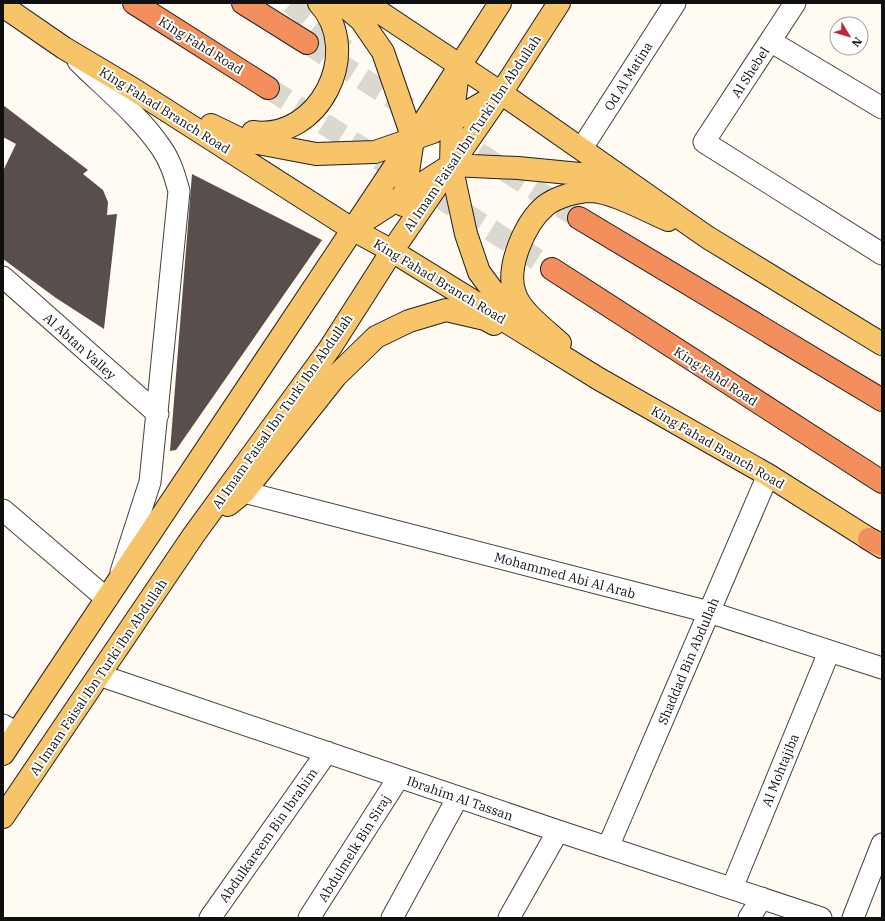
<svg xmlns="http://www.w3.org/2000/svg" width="885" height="921" viewBox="0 0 885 921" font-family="'IBM Plex Serif',serif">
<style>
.building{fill:#584f4c}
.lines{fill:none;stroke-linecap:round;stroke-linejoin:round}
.highway-tunnel{stroke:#dbd8d0;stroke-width:22;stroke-dasharray:22 11;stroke-linecap:butt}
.minor-casing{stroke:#424242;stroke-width:23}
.major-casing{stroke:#202020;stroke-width:24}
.highway-casing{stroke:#202020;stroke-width:24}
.minor{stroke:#fff;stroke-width:21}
.major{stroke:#f7c46a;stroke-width:22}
.highway{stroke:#f38f5c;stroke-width:22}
.labels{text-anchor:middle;stroke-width:4;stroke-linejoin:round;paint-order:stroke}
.street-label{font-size:13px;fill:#0f0f0f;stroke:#fff}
</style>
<rect width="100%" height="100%" fill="#fffbf2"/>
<!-- building -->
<path class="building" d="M3,105L88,170L83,174L103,190L108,202L107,215L117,214L104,329L56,298L3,259V171L16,144L3,137Z
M192,174L322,240L176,450L170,451Z"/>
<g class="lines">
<!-- highway-tunnel -->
<path class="highway-tunnel" d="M291,3L345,50
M307,43L411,110
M268,88L552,269
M450,135L579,218"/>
<defs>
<path id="minor" d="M795,3L704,142L882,254
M770,41L882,108
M78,61C106,89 140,116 162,149C171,162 175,177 179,191L150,482L121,572
M582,148L675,3
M3,277L158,414
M244,492L709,612L882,668
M3,510L107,599
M99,675L558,831L821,918
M3,725L17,733
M608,847L768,475
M732,888L829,652
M210,918L327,752
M309,918L399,777
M392,918L458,797
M509,918L558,831
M749,918L762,898
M853,918L882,844"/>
<path id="major" d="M341,3L361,20L383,52L413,139L403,205
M366,3L501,93L707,237L882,344
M3,6L64,48L133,89L352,229L392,251L599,379L768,475L882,547
M458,71L452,122L451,165L466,234L479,272L496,295L522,320
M211,125L242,140L316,154L375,152L433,132L495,96
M253,132C319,141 364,52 319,3
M358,225L451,165L518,168L590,175L621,188
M560,343C547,331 521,312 515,294C505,268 525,223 545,206C556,197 577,191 591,191C613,192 647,211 668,220
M228,505L244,492L336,376L376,337L409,321L446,310L485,319L494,324
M3,754L413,139L500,3
M3,817L193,536L330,348L392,251L501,93L559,3"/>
<path id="highway" d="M134,3L268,88
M243,3L307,43
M579,218L882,400
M552,269L882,482
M869,539L882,545"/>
</defs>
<!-- minor casing -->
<use href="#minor" class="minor-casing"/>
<!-- major casing -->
<use href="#major" class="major-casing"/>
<!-- highway casing -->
<use href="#highway" class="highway-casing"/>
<!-- minor -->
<use href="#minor" class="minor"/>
<!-- major -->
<use href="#major" class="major"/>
<!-- highway -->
<use href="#highway" class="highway"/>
</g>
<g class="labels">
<!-- street labels -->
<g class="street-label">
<text transform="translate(201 45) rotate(32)" y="5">King Fahd Road</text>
<text transform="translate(750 72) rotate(-57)" y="5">Al Shebel</text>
<text transform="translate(628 76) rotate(-58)" y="5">Od Al Matina</text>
<text transform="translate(165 110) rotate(32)" y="5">King Fahad Branch Road</text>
<text transform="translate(472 133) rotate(-56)" y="5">Al Imam Faisal Ibn Turki Ibn Abdullah</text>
<text transform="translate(440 281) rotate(31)" y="5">King Fahad Branch Road</text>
<text transform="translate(80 346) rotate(42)" y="5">Al Abtan Valley</text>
<text transform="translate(716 376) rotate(33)" y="5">King Fahd Road</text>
<text transform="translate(282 411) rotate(-55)" y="5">Al Imam Faisal Ibn Turki Ibn Abdullah</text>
<text transform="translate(718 447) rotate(30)" y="5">King Fahad Branch Road</text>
<text transform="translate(565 575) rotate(15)" y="5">Mohammed Abi Al Arab</text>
<text transform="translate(688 661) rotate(-67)" y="5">Shaddad Bin Abdullah</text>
<text transform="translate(98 677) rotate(-56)" y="5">Al Imam Faisal Ibn Turki Ibn Abdullah</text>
<text transform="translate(780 770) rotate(-68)" y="5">Al Mohtajiba</text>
<text transform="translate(460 798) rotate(19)" y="5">Ibrahim Al Tassan</text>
<text transform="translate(268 835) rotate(-55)" y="5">Abdulkareem Bin Ibrahim</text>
<text transform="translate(354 848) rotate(-58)" y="5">Abdulmelk Bin Siraj</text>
</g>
</g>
<!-- border -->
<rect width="885" height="921" fill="none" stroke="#0f0f0f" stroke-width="8"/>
<!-- north arrow -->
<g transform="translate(849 36) rotate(128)"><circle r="19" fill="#ffffff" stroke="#9f9f9f"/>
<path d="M0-3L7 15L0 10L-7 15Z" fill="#bf2741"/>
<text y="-6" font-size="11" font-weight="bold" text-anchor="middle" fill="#0f0f0f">N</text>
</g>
</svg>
